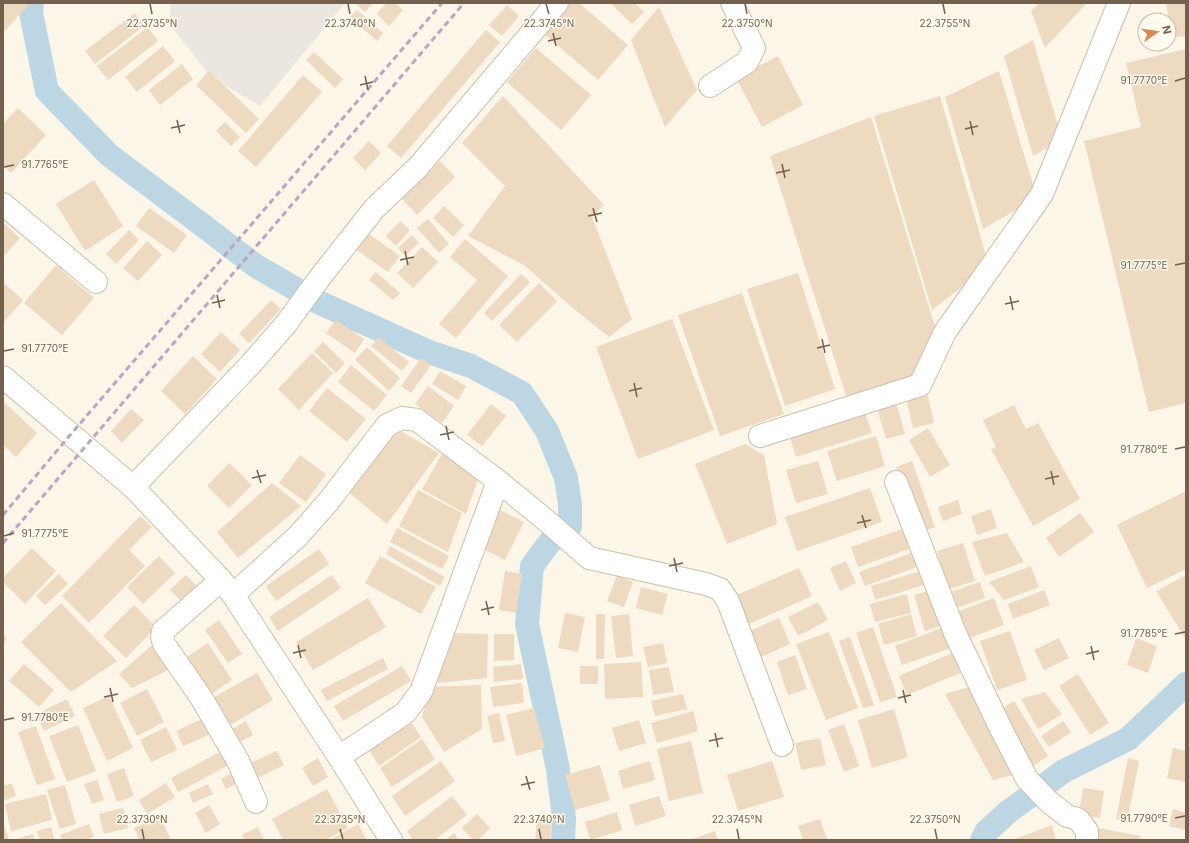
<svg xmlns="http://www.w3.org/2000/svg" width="1189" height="843" viewBox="0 0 1189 843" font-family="Inter,sans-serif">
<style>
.industrial{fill:#ebe7e0}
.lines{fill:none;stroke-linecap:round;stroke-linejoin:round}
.canal{stroke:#bcd7e3;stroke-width:24}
.building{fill:#eedac0}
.street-casing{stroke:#ccbfad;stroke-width:24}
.secondary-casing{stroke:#cfc1ab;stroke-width:24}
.street{stroke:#fff;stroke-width:22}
.secondary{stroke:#fff;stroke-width:22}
.rail{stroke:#bba5c4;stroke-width:3;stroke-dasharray:6 4;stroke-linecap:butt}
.ticks{fill:none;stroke:#73604d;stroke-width:1.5}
.ticks-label{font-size:10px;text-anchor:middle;fill:#73604d;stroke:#fefaed;stroke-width:3;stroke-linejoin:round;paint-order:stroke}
</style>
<rect width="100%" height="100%" fill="#fbf6e7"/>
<!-- industrial -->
<path class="industrial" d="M170,3H345L260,106L211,77L170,25Z"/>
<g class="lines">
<!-- canal -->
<path class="canal" d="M32,3L31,13L47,91L109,155L197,221L256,266L318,302L429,352L471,366L522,393L547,431L566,478L570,504V526L550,542L532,566L527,624L558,769L564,818L563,840
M982,840L986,832L1008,812L1064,771L1128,739L1186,684"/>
</g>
<!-- building -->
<path class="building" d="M3,3H30L3,33Z
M357,3H373L365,12L356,4Z
M386,3H395L403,10L389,26L377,14Z
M569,3H579L628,45L598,80L543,33Z
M610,3H635L644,12L632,24Z
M1040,3H1087L1045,48L1031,11Z
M1166,3H1186V36L1172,38Z
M507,5L519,16L502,36L489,25Z
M659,7L697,90L665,127L631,40Z
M357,10L383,33L377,41L350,17Z
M135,13L144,26L95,64L85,51Z
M148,27L158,41L108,80L97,66Z
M486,30L500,42L401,158L387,146Z
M1033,40L1062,140L1033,156L1004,56Z
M163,46L175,61L137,92L125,77Z
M536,48L591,95L561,130L507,82Z
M1186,49V403L1149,412L1084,141L1141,127L1126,63Z
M314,52L343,79L335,88L306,60Z
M778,56L803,105L762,127L736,78Z
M182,64L193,79L160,105L149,90Z
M209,71L259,119L246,133L196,85Z
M999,71L1037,198L983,229L945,97Z
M303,75L322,92L256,167L238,151Z
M503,96L604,205L592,217L632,319L609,337L574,309L524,265L468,236L505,186L462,143Z
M940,96L989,266L932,310L874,116Z
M18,108L46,135L11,173L3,165V124Z
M871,117L938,337L904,387L849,405L770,156Z
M225,122L240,137L231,146L216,131Z
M369,141L381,153L365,170L353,158Z
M440,161L455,177L417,215L402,199Z
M94,180L123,226L85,251L56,204Z
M444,206L464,225L453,237L433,218Z
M149,208L187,235L174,253L136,226Z
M428,219L449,244L439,253L417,228Z
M400,221L410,230L396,246L386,236Z
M3,222L20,238L3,257Z
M129,230L139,240L116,264L106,254Z
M363,230L400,256L388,272L351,246Z
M412,235L419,243L405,256L398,248Z
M465,239L508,276L456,338L439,324L477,280L450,257Z
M147,241L162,255L138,281L123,268Z
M422,247L438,262L413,288L397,273Z
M56,265L94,298L62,335L24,303Z
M376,272L400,293L393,300L369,280Z
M798,273L835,389L785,406L747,289Z
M521,274L530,282L492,321L484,313Z
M3,282L23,300L3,323Z
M539,283L557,301L517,342L499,325Z
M742,293L784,414L720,436L678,315Z
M271,300L281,309L249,343L239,334Z
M672,319L714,430L638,459L596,347Z
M336,320L364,339L355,353L326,333Z
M221,332L240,350L220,372L201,354Z
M378,337L409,362L402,371L371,346Z
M323,342L345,363L336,373L314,351Z
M367,347L400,378L389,391L355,360Z
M312,353L333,373L299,410L278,389Z
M193,356L217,379L185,414L161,391Z
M421,358L431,365L411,393L401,386Z
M351,365L387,395L374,411L338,382Z
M440,371L466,386L458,400L432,384Z
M428,386L454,406L442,423L415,404Z
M926,387L934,423L913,428L905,392Z
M327,388L366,419L347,442L309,411Z
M894,396L905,434L886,439L875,401Z
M3,401L37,433L16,457L3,445Z
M491,404L506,416L482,446L467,435Z
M1014,405L1026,429L1038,423L1080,499L1033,526L991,449L996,447L983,420Z
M131,409L144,420L122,443L111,431Z
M864,410L872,433L796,457L789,434Z
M928,428L950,465L930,477L909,440Z
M397,429L439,453L387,524L347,491Z
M876,436L885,466L837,481L827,451Z
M745,444L764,455L777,524L727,544L695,464Z
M442,454L479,476L466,514L422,489Z
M300,455L326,474L306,502L279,483Z
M818,461L828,494L796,503L786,470Z
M912,461L935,527L919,533L896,467Z
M229,463L252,485L229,508L207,486Z
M272,483L301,506L238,558L217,532Z
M870,488L882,522L797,551L785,517Z
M418,490L462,513L448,552L399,526Z
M1186,491V569L1147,588L1117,525Z
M958,500L962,514L943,521L938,507Z
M498,509L524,522L505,560L479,547Z
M991,509L997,528L977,535L971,516Z
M1080,513L1094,532L1059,557L1046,538Z
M140,516L152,527L129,550L145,566L89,623L62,596Z
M397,528L449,556L442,569L390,542Z
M902,529L909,549L858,567L851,547Z
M1007,533L1024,562L985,576L972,542Z
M963,543L975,581L949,589L937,551Z
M390,546L445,577L440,586L386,554Z
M32,548L56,571L25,604L3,582V578Z
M319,549L329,564L276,601L266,586Z
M914,552L920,566L865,586L859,572Z
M159,556L175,573L143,604L127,587Z
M380,556L436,587L421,614L365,583Z
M846,561L856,583L840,591L830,568Z
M1031,566L1039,587L1004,600L989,582Z
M799,568L812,596L742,627L730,598Z
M505,571L522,574L516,613L499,610Z
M920,571L924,585L875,600L871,586Z
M59,574L68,584L45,605L36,596Z
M186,575L198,587L182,602L170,590Z
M332,575L341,588L278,631L269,617Z
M1186,575V640L1156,591Z
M617,576L633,582L624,607L607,601Z
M980,582L985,598L951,610L945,594Z
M641,587L668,594L662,615L636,608Z
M1044,590L1050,605L1013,619L1008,604Z
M928,591L940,626L925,631L914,595Z
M907,594L911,613L875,622L870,604Z
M368,598L386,627L313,670L296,642Z
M994,598L1004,625L967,639L956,612Z
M818,602L828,620L798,636L788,617Z
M61,603L117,661L71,692L21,642Z
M134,605L156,627L126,658L103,636Z
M565,613L585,617L578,652L558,648Z
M596,614H605L604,659H596Z
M629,614L633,656L616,658L611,616Z
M911,614L917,636L884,645L878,624Z
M779,618L790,644L755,660L743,634Z
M219,620L242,654L228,663L205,630Z
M873,627L897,697L880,702L856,633Z
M944,627L951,648L902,665L895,646Z
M1010,631L1027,680L997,690L980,641Z
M829,632L858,708L826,720L796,644Z
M447,633L488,634L487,678L438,683Z
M494,634H514V660L494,661Z
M3,635L7,638L3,644Z
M850,637L874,705L863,708L839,641Z
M1059,638L1069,658L1044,670L1034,650Z
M1136,638L1157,646L1148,673L1127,665Z
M208,643L232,680L208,696L184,659Z
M663,643L667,663L648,667L643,647Z
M152,645L170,669L132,688L119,674Z
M957,651L965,671L907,695L899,676Z
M795,655L807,689L788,695L777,662Z
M383,658L388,669L327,701L321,690Z
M641,662L643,697L605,699L604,664Z
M24,664L54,690L39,707L9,681Z
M521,664L523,679L494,682L493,667Z
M402,666L411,681L343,721L334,706Z
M580,666H598V684H580Z
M669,667L674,692L653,695L649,670Z
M257,673L273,700L225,728L209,700Z
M1078,674L1109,723L1090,735L1059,686Z
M522,683L524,703L493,707L490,687Z
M481,685L482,729L444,752L422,717L430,687Z
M973,686L1017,774L993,780L945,694Z
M147,689L164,722L137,736L120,703Z
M1045,692L1062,714L1038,729L1021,699Z
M683,694L687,709L655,716L651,701Z
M109,696L133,748L107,761L83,708Z
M67,699L75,716L44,731L36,714Z
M1014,701L1048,756L1031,767L997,712Z
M534,708L545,748L516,756L506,715Z
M894,709L908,757L872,768L858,720Z
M693,711L698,731L657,743L651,723Z
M499,713L505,741L493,743L487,716Z
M204,718L211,734L183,746L176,731Z
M409,719L421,737L379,766L367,747Z
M639,720L646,743L619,751L612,728Z
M246,721L253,735L232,746L225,733Z
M1063,721L1071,732L1049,747L1041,736Z
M844,724L859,766L844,772L828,730Z
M78,725L96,771L67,782L49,736Z
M36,726L55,779L37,785L18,732Z
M166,727L177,750L151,762L140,740Z
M820,738L826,765L801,770L795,743Z
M422,739L435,759L392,787L380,768Z
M691,741L703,793L669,801L657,749Z
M1173,748L1186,751V782L1167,778Z
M222,751L229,765L178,792L171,778Z
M277,751L284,765L251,781L244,766Z
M318,758L328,777L313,786L302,768Z
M1128,758L1139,761L1127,822L1116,819Z
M441,761L455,781L405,816L392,796Z
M650,761L655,780L623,789L618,771Z
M772,761L784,797L738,811L727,775Z
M600,765L610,800L575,810L565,775Z
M124,768L134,796L117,802L107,774Z
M235,771L241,782L226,789L221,779Z
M97,780L104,800L92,804L84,784Z
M12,783L16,796L3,801V786Z
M166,783L175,797L147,814L139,800Z
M208,784L213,794L193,803L189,793Z
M65,785L76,824L60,829L47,790Z
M1083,788L1104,791L1100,818L1079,815Z
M327,789L348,828L325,840H283L272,819Z
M46,794L52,820L11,831L5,804Z
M452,796L467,815L435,840H413L407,831Z
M659,796L666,816L635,826L629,805Z
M209,805L220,824L206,833L195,813Z
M123,808L128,828L104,834L99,814Z
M1173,809L1186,813V830L1169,826Z
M617,812L622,830L590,840L585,822Z
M477,814L490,828L478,840H473L462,828Z
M160,816L171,840H139L134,828Z
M820,819L827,839L823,840H803L798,826Z
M537,821L552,822L550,840H535Z
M3,822L9,840H3Z
M89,824L94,837L86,840H62L60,835Z
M358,824L366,839L364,840H330Z
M1052,825L1056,840H1012Z
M51,827L55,840H40L37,831Z
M258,827L264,840H245L242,835Z
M1099,828L1141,836L1140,840H1096Z
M715,831L718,840H690Z
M454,833L459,840H445Z
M33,834L35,840H17V839Z"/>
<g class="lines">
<defs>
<path id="street" d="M710,86L747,62L754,48L732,3
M3,204L96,282
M760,436L920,385L945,332L1042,194L1119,3
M896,482L955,633L1001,729L1027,779L1048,801L1067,816L1078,819L1087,831V840
M133,487L251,364L286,324L318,280L374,209L418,167L557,3
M221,580L163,631L162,637L164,644L202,699L238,761L256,802
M233,595L298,536L328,502L387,425L402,418L417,420L498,481L548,522L589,558L706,584L720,589L728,601L782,745
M339,757L405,713L421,692L498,481"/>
<path id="secondary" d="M3,377L133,487L221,580L233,595L339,757L391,840"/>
</defs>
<!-- street casing -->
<use href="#street" class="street-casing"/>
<!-- secondary casing -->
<use href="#secondary" class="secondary-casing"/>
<!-- street -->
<use href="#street" class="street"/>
<!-- secondary -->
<use href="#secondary" class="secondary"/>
<!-- rail -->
<path class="rail" d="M3,515L71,434L442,3
M3,543L464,3"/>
</g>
<!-- ticks -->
<path class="ticks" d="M150,4L152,14M348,4L350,14M546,4L549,14M745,4L747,14M943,4L945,14M553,33L556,46M548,41L561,38M365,76L368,90M1175,81L1185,78M360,85L373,82M177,120L180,133M970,121L973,135M171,128L185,125M965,129L978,126M782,164L785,178M4,167L14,165M776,173L790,170M593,208L597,222M588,216L602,213M405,251L408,265M400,260L414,257M1175,265L1185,263M217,295L220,308M1010,296L1013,310M212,303L225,300M1005,304L1019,301M822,339L825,353M817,348L830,345M4,351L14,349M634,383L637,397M629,391L642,388M446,426L449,440M440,435L454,432M1175,449L1185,447M257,470L261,483M1051,471L1054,485M252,478L266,475M1045,479L1059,476M862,515L866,528M857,523L871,520M4,536L14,533M674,558L677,572M669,566L683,563M486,601L489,615M481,610L494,607M1175,634L1185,632M298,645L301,658M1091,646L1094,660M293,653L306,650M1086,654L1099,651M110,688L113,702M903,690L906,703M104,697L118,694M898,698L911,695M4,720L14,718M715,733L718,747M709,741L723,738M526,776L530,790M521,785L535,782M1175,818L1185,816M142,829L144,839M340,829L343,839M539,829L541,839M737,829L739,839M935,829L937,839"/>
<g class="ticks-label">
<text x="152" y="27">22.3735°N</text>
<text x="350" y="27">22.3740°N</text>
<text x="549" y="27">22.3745°N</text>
<text x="747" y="27">22.3750°N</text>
<text x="945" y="27">22.3755°N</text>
<text x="1144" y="84">91.7770°E</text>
<text x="45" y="168">91.7765°E</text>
<text x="1144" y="269">91.7775°E</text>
<text x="45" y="352">91.7770°E</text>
<text x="1144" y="453">91.7780°E</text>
<text x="45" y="537">91.7775°E</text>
<text x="1144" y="637">91.7785°E</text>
<text x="45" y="721">91.7780°E</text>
<text x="1144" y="822">91.7790°E</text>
<text x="142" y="823">22.3730°N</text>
<text x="340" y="823">22.3735°N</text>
<text x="539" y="823">22.3740°N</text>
<text x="737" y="823">22.3745°N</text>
<text x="935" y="823">22.3750°N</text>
</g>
<!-- border -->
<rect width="1189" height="843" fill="none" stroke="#73604d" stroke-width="8"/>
<!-- north arrow -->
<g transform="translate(1157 32) rotate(77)"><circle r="19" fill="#fefaed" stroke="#c6bcad"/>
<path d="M0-3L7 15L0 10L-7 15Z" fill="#dc8854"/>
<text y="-6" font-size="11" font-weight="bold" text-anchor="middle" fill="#73604d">N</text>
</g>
</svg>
